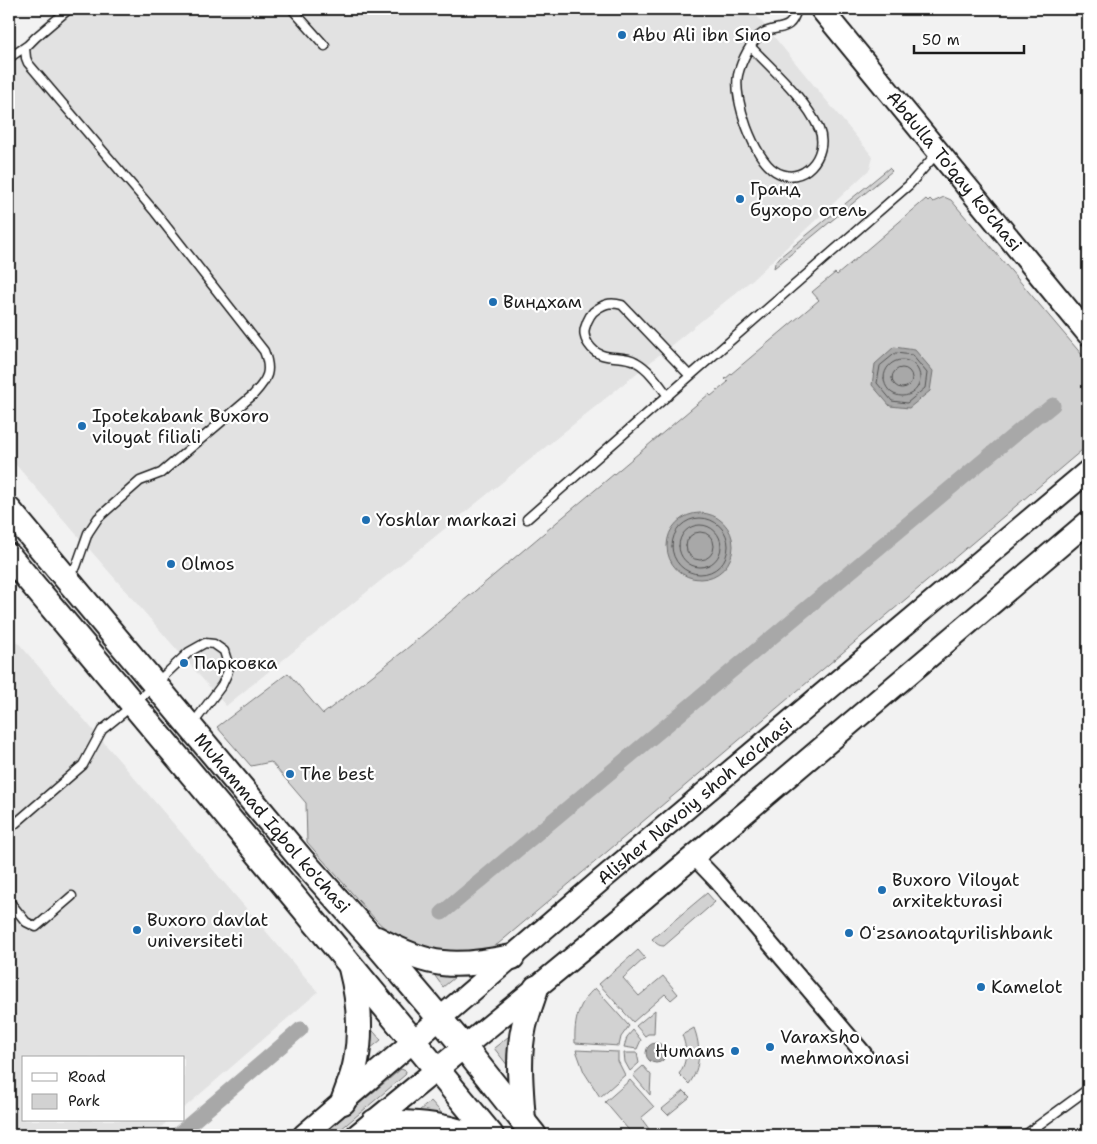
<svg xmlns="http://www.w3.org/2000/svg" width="1097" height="1144" viewBox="0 0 1097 1144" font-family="'Shantell Sans',sans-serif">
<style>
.built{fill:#e2e2e2}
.green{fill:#d2d2d2;stroke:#777}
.water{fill:#a8a8a8;stroke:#707070}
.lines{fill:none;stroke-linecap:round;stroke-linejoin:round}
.shore{stroke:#545454;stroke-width:1}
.canal{stroke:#a8a8a8;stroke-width:15}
.lane-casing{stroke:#1c1c1c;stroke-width:11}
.street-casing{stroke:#1c1c1c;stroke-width:19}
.secondary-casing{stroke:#1c1c1c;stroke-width:25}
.primary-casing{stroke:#1c1c1c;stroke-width:28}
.lane{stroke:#fff;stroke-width:8}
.street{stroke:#fff;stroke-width:15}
.secondary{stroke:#fff;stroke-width:21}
.primary{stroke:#fff;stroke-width:24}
.poi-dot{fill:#1f6fb2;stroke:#fff;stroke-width:2}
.labels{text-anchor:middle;stroke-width:4.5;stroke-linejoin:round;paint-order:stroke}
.poi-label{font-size:18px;fill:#1c1c1c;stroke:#fff;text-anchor:start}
.street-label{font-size:18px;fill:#1c1c1c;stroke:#fff}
</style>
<rect width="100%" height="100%" fill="#f2f2f2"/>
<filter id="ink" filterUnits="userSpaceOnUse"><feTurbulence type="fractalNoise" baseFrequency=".02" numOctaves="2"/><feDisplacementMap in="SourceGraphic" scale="10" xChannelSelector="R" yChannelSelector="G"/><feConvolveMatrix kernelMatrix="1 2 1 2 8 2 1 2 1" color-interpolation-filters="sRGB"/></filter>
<g filter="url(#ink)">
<!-- built -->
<path class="built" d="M72,9H751L873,157L870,169L753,279L226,706L9,457V60Z
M9,632L318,992L184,1108V1058H24V1120H169L152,1135H9Z"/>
<!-- green -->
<path class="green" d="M889,168L892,171L774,268L775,263L780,257Z
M944,197L951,200L1088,362V445L498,944L483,952H443L425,949L392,935L374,918L307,842L306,803L271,762L251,766L217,727L288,673L323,714L405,650L709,394L711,396L728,382L725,379L819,300L812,292L835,273L837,275L926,199L928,201L930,199L933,202Z
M707,893L715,902L664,946C658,946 656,943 652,939Z
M638,950L645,958L623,978L639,996L663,976L678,994L671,1000L665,994L633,1022L599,984Z
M430,969L461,972L443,987Z
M595,988L629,1026L621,1037L619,1046L575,1043C574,1021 578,1003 595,988Z
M655,1010L654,1034H648L645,1036L636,1026Z
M367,1024L381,1040L365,1053Z
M694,1028C701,1046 701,1068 689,1084L679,1074C688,1061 687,1048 682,1035Z
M633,1030L641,1040L637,1049L624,1047L627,1037Z
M513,1033L508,1066L494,1048Z
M576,1050L618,1052V1061L625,1075L600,1097L584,1072Z
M624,1053H637L639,1063L630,1071L625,1062Z
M643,1066L651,1075L650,1095L633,1075Z
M401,1069L406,1071L405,1075L334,1135H322Z
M630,1080L654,1107L641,1118L649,1129L643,1135H633L605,1102Z
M684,1091L690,1097L668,1115L662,1109Z
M431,1101L446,1118L414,1115Z"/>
<!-- water -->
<path class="water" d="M894,347L915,350L933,371L930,391L909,408L890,406L872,385L875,364Z
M667 546a33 33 0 1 1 66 0a33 33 0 1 1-66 0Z
M646 1053a10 10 0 1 1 20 0a10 10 0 1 1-20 0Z"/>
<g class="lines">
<!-- shore -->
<path class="shore" d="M896,353L912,355L927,373L925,388L907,403L892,401L877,383L880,366Z
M884 378a18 18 0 1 1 36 0a18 18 0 1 1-36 0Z
M892 378a10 10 0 1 1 20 0a10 10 0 1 1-20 0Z
M672 546a28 28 0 1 1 56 0a28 28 0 1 1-56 0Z
M679 546a21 21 0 1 1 42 0a21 21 0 1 1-42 0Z
M686 546a14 14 0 1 1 28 0a14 14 0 1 1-28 0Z"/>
<!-- canal -->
<path class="canal" d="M442,913L1039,414H1042L1053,405
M177,1135L301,1029"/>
<defs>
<path id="lane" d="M292,9L325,46
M751,47C773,70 806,99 819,129C830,155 802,188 775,171C754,158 733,99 738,75C741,62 751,40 763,33C780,24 790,34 797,9
M9,58L28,45
M668,396C659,384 649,369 636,362C625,355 614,359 602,355C592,352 582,339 585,328C587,321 590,313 597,309C606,303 612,302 622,305L690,376L909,185L938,152
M527,519L690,376
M66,575L76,567L88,533L98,518L140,481L161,473L253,395C268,379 272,371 264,351L155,212L28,63L26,58L25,48L36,37L69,9
M9,829L83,765L102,730L133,705L189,652L205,643L214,644L224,651L229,667L227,674L222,685L192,725
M9,901L26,922L36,927L72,896
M1025,1135L1088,1089"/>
<path id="street" d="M693,856L716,880L864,1054"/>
<g id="secondary">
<path id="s1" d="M821,9L1088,334"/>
<path id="s2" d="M304,1135L600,881L1088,471"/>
<path d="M357,1135L621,918L1088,522"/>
</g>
<g id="primary">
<path id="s3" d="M9,510L301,859L368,934L464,1047L534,1135"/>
<path d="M9,556L242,834L491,1135"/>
<path d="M377,939C429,967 454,969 512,957"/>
<path d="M343,1102C348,1088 354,1074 356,1061C362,1029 359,999 351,968"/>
<path d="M523,1121C521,1090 517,1057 524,1026C527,1013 532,1001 536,988"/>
<path d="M374,1122C406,1123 438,1123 469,1135"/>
</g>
</defs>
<!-- lane casing -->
<use href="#lane" class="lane-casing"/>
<!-- street casing -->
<use href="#street" class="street-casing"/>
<!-- secondary casing -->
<use href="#secondary" class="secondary-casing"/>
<!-- primary casing -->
<use href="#primary" class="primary-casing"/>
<!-- lane -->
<use href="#lane" class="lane"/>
<!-- street -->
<use href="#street" class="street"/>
<!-- secondary -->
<use href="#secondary" class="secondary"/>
<!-- primary -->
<use href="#primary" class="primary"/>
</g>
</g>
<!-- markers -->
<g class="poi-dot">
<circle cx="622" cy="35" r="5"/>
<circle cx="740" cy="199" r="5"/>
<circle cx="493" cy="302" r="5"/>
<circle cx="82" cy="426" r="5"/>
<circle cx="366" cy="520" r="5"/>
<circle cx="171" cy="564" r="5"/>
<circle cx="184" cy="663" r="5"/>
<circle cx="290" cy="774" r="5"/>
<circle cx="882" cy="890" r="5"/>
<circle cx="137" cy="930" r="5"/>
<circle cx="849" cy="933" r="5"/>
<circle cx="981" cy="987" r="5"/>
<circle cx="770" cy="1047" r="5"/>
<circle cx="735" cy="1051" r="5"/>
</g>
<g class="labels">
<!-- poi labels -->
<g class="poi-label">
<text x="632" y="41">Abu Ali ibn Sino</text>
<text x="750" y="195">Гранд<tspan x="750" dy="21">бухоро отель</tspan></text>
<text x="503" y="308">Виндхам</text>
<text x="92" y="422">Ipotekabank Buxoro<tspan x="92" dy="21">viloyat filiali</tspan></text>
<text x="376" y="526">Yoshlar markazi</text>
<text x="181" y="570">Olmos</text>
<text x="194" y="669">Парковка</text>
<text x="300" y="780">The best</text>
<text x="892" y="886">Buxoro Viloyat<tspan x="892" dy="21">arxitekturasi</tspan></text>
<text x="147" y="926">Buxoro davlat<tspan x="147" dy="21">universiteti</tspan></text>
<text x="859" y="939">Oʻzsanoatqurilishbank</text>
<text x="991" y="993">Kamelot</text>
<text x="780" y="1043">Varaxsho<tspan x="780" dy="21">mehmonxonasi</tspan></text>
<text x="725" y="1057" text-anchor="end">Humans</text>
</g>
<!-- street labels -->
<g class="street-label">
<text dy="6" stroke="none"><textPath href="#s1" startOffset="210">Abdulla To'qay ko'chasi</textPath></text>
<text dy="6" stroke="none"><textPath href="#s2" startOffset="514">Alisher Navoiy shoh ko'chasi</textPath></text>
<text dy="6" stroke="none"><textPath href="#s3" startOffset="409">Muhammad Iqbol ko'chasi</textPath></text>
</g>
</g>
<!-- margin -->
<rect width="1097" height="1144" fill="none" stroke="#fff" stroke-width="30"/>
<rect x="15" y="15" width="1067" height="1114" fill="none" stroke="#1c1c1c" stroke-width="2" filter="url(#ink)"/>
<!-- legend -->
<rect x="22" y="1056" width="162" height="65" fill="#ffffff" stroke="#a4a4a4"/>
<rect x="32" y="1073" width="25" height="8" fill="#ffffff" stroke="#a4a4a4"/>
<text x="68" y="1082" font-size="15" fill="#1c1c1c">Road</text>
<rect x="32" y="1094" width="25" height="15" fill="#d2d2d2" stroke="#a4a4a4"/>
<text x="68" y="1106" font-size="15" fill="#1c1c1c">Park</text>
<!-- scale -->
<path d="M914 45v8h110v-8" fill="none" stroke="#1c1c1c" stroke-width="2.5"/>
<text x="922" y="45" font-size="15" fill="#1c1c1c" stroke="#ffffff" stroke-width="4" paint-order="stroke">50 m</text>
</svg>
